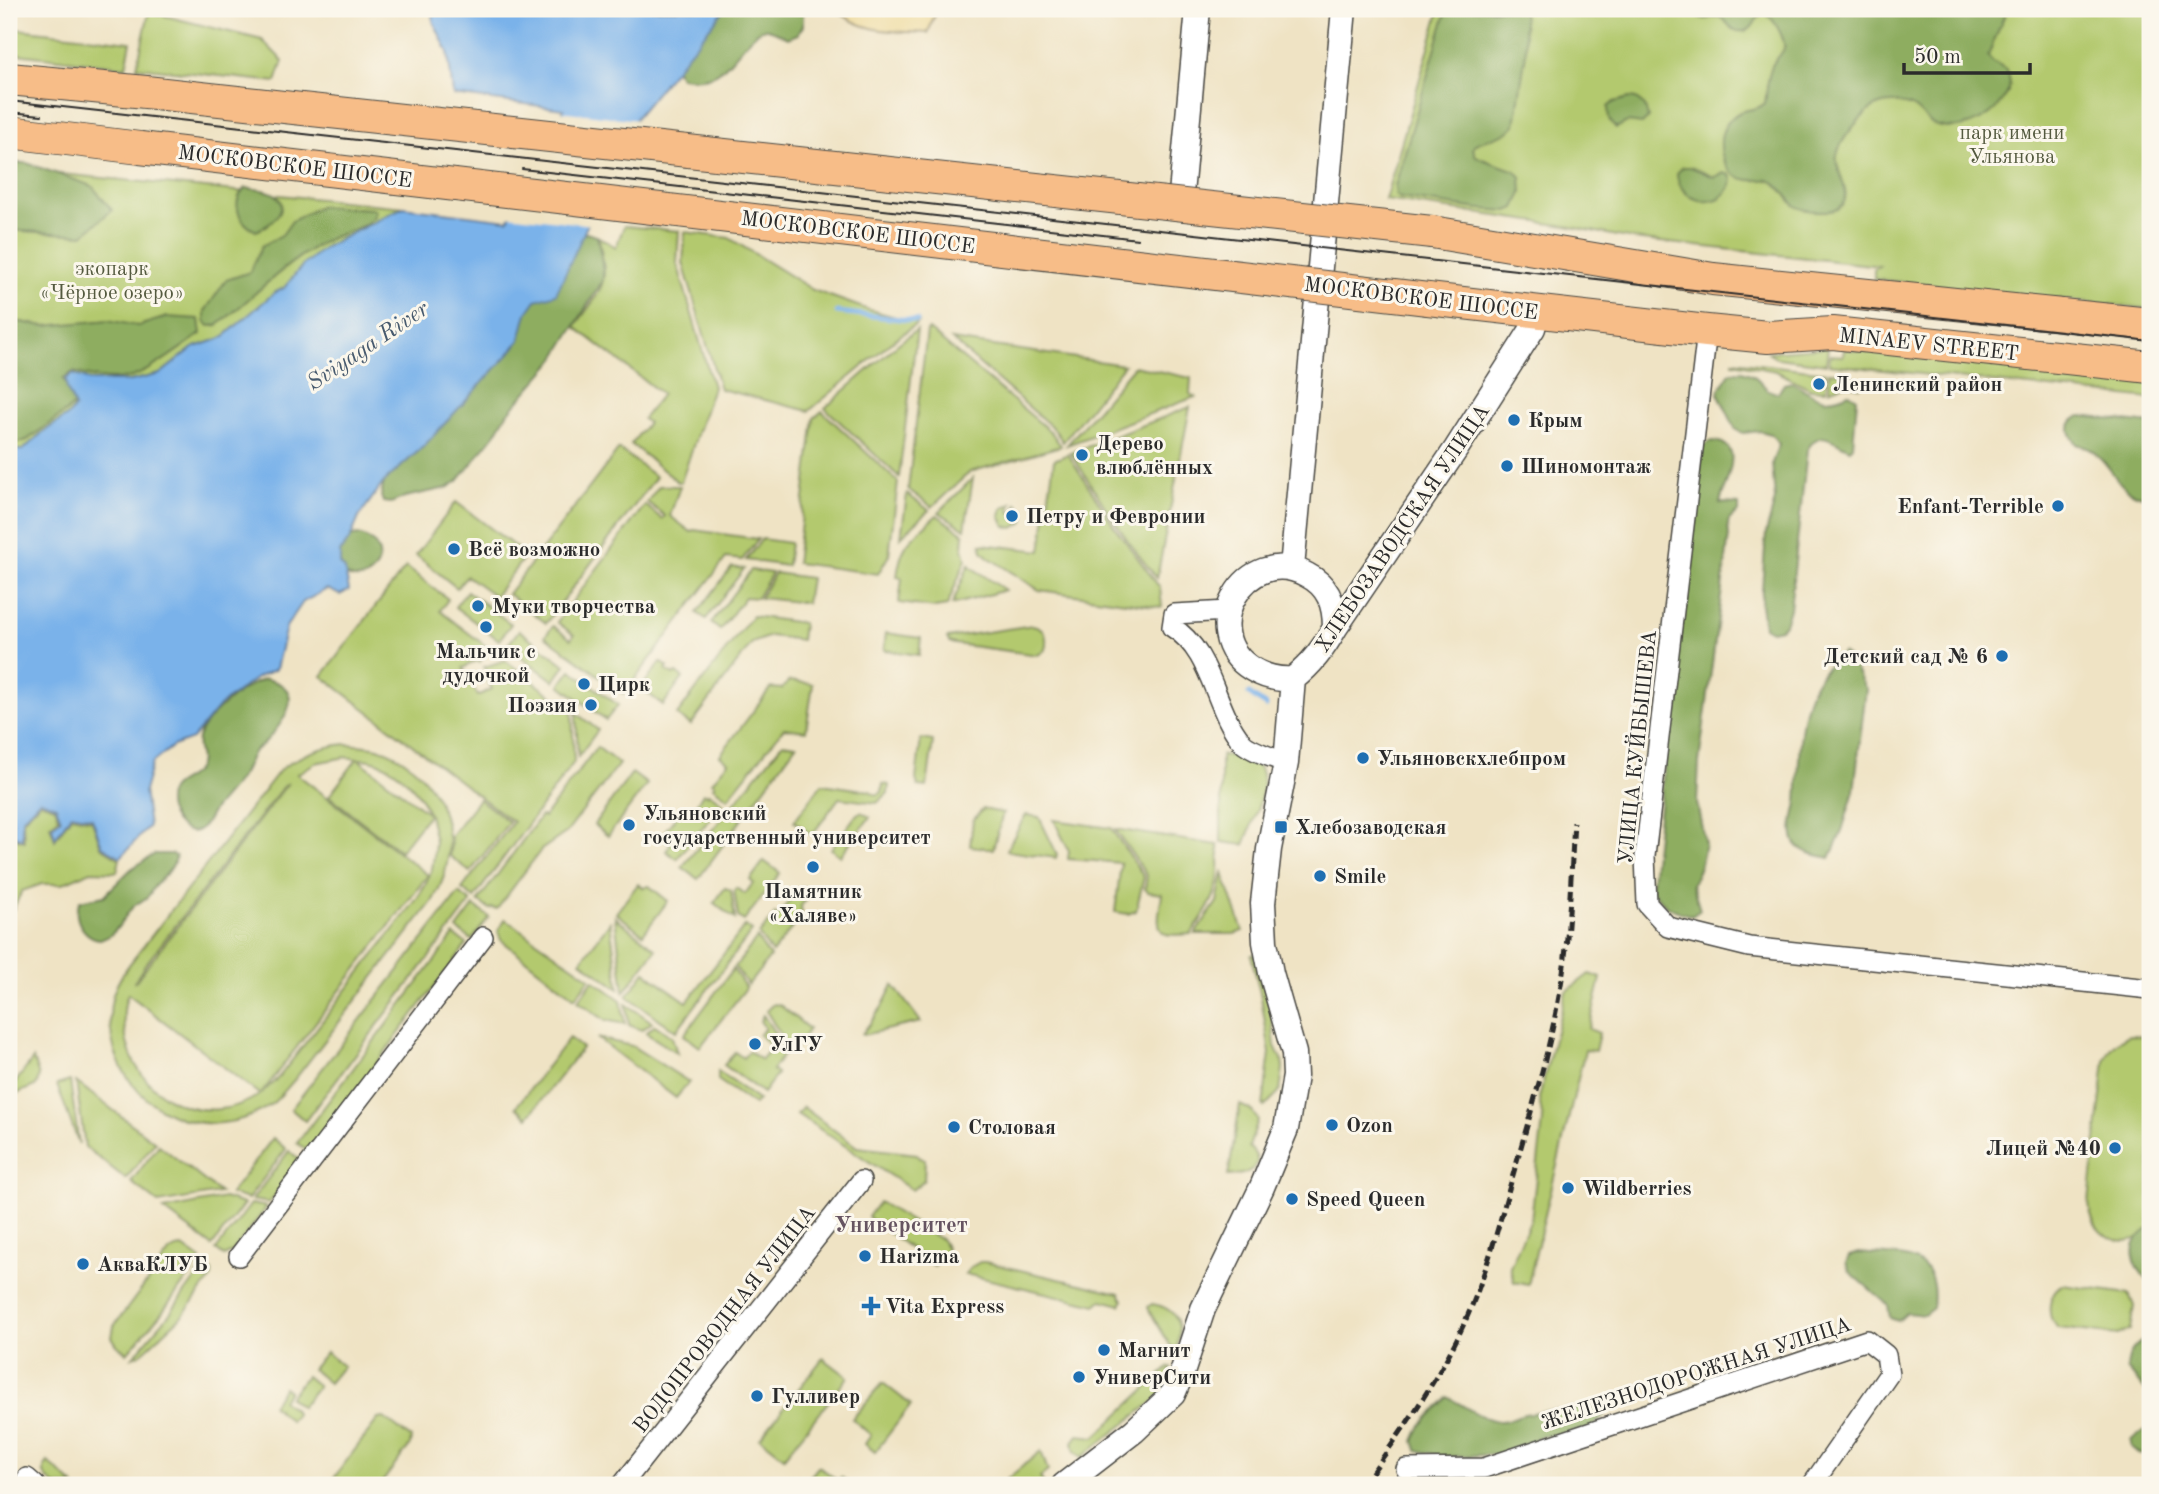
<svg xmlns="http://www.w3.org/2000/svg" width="2159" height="1494" viewBox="0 0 2159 1494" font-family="'Old Standard TT',serif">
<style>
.green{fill:#b3c96e;stroke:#6f7a4c;stroke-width:2;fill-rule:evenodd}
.forest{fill:#8ead61;stroke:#5c6c46;stroke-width:2}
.sand{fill:#eeda9e;stroke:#8c8264;stroke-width:2}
.water{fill:#7ab2ea;stroke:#526e8a;stroke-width:2}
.pier{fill:#efe3c4}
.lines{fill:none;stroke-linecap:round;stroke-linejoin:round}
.stream{stroke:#7ab2ea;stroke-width:5}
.minor-casing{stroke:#484742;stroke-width:22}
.tertiary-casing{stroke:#484742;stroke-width:27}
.primary-casing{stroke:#484742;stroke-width:34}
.minor{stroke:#fff;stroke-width:19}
.tertiary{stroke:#fff;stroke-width:24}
.primary{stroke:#f7bd88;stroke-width:32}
.tram{stroke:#2b2b2b;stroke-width:2}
.rail{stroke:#2b2b2b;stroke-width:5;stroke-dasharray:10 5;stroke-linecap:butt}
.primary-bridge-casing{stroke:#484742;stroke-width:34;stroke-linecap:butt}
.primary-bridge{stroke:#f7bd88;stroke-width:32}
.poi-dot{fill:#1f6fb2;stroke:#fbf7ec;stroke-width:2.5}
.labels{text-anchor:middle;stroke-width:6;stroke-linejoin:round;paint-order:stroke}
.park-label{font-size:21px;fill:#545a3f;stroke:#fbf7ec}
.street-label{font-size:21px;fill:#2b2b2b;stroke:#fbf7ec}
.poi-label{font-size:21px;font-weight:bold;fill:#2b2b2b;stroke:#fbf7ec;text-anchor:start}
.water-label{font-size:23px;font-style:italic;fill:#475a6e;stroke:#fbf7ec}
.neighbourhood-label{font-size:23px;font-weight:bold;fill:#665461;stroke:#fbf7ec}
</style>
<rect width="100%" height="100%" fill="#fbf7ec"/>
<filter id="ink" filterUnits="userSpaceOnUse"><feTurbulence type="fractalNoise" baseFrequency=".0143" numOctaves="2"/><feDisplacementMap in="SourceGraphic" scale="14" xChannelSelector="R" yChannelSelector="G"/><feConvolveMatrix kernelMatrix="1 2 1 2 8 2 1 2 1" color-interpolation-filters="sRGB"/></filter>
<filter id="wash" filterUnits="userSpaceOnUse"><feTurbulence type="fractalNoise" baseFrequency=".00686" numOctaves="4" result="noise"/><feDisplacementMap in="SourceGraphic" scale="28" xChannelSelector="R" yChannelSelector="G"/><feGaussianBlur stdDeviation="1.57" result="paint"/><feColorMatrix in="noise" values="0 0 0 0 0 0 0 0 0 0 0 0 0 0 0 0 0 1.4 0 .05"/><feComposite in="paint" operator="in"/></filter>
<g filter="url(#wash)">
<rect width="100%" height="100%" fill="#efe3c4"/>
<!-- green -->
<path class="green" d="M1440,9H2150V309L1874,279V269L1879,266L1633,239L1566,226L1385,200Z
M149,12L262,40L283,61L276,82L137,67Z
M9,28L131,42L126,67L9,53Z
M9,169L403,207L325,247L303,265L284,288L274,293L222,338L193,348L160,374L131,381H92L67,389L75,407L70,414L43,432L23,450H9Z
M624,226L679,231L677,263L713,387L681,482H678L631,444L648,423L643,419L662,394L575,327C585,311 605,291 604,271C604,260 600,248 599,237L616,247Z
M685,232L729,238L813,290L866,309L918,323L894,340L809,411L720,389L683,263Z
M917,330L899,477L825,408L899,343Z
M929,330L1051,432L1061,446L970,472L932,507L908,489L927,331Z
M952,340L1124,365L1063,442L1054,429Z
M1828,347L1826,364L1777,358L1768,352Z
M1844,349L2150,383V399L1829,364L1830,355L1843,356Z
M1733,361L1826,372V390L1811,389L1776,371L1733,363Z
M1134,366L1191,378L1190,394L1195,397L1067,445Z
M1829,372C1842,373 1857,372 1860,387L1844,384L1829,390Z
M1190,407L1157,578C1124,539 1098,496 1071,453Z
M822,411L898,482L889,555L878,574L796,563L814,418Z
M619,449L656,477L546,623L508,594Z
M1068,454L1114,526L1160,588L1162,607L1039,590L988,557L982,551L981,544L1041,551L1054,460Z
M973,478L965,529L939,512Z
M659,486H680L670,516L691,532L694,530L758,539L742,560L726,558L624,694L545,636L553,626L571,639L574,635L557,622L645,505L662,519L665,516L647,502Z
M907,494L929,510L901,537Z
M456,502L526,555L495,596L467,576L457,588L416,555Z
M1012,503L1010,512L1015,513L1017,504L1025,513L1024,522L1013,528L1005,526L1000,516L1002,509Z
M937,515L964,534L963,548L966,559L947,606L935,608L899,603L902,578L897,577C901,542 912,538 937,515Z
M762,539L790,543L787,566L746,560Z
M969,564L971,567L1005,590L952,605Z
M406,567L448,599L440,611L487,647L480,662L476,661L463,668L478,696L492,689L485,676L489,674L484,667L505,660L572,711L574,762L474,898L462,889L513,822L322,676Z
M732,567L744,569L706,619L697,613Z
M751,570L772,573L757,598L745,597L720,630L711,623Z
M775,573L810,578L806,603L760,598Z
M467,591L511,624L499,640L455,607Z
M752,616L803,623L801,640L770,636L752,643L691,725L677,715Z
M1033,625C1046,628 1048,638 1045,650L1038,655L955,644L949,642L947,638Z
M519,630L565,665L554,681L507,646Z
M886,633L921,638L919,655L884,650Z
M661,662L668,667L666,670L673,675L676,673L683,678L663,705L641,688Z
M571,670L618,705L606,720L560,685Z
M789,681L813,684L806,731L784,728L728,798L713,787L715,784L712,782L728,762L720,755L771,688L782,689Z
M576,713L598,730L578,757Z
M921,739L933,741L927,787L918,786L916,779Z
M783,743L796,745L698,879L682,867Z
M346,744C356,745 367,745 378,748C430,764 459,821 445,873C442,883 437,893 432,902L295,1079C288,1087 281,1096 273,1103C209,1151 119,1109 111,1031C109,1019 110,1006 113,994C118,980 126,968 135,957L281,769C302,754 320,747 346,744ZM346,757L357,759L329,796L400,851L429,814L435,841L434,856L432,869L425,886L414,903L279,1077L261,1094L428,875L297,774L315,763ZM358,759C387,758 418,785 428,813ZM288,783L135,982H134L145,965L281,789ZM128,994L259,1094V1095C203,1131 133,1097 125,1031C123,1019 123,1006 128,994Z
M597,747L619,764L567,832L541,850L497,909L491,908L489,909L478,901L541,816L544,817Z
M1221,755C1231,756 1246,755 1254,761C1276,778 1251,824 1244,845L1221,842Z
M632,773L647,784L608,836L594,825Z
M822,784L870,791C874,795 877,796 882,792L883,784L889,785L888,793L877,803L839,798L812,835L794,821Z
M703,793L707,795L709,793L723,803L677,859L666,851L671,844L661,836L682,809L690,815Z
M479,799L509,822L470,872L450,856L451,835Z
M40,802L55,807L59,818L50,825L55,840L71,816L92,820L101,847L120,859L117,872L91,871L62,884H42L22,891L9,917V883L14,872L9,866V809L14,838L24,841L23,820Z
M983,809L1003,813L993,849L970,846L973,820Z
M861,812L870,817L840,856L831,849L857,814Z
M1026,815L1039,817L1057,854L1056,858L1007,851L1008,847Z
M1054,820L1111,828L1144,877L1136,911L1128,914L1115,912L1121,863L1068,859L1069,851Z
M1115,829L1218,845C1223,887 1214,901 1191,934C1184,934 1173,936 1166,934C1153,929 1161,905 1162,894L1148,892L1145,889L1147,876Z
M764,861L780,873L744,921L738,917L734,890L736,888L745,894L753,883L750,880Z
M1223,873L1243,931L1234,934H1195L1217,902Z
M638,884L644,888L649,886L668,901L643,934L616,913Z
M802,887L808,888L810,894L801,906L802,915L772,953L759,935L775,914L778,916L797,890Z
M725,888L731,890L735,919L714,903Z
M459,893L471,902L305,1121L291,1109Z
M474,906L489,917L472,940L457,929Z
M615,917L656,949L624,992Z
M505,919L590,978L575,998L501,940L498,931Z
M610,922L619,989L581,961Z
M745,926L752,931L676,1031L627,996L645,972L687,1002Z
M454,935L467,944L309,1152L297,1143Z
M757,938L770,957L748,985L735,967Z
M1255,954L1271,1011L1275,1046L1282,1061L1283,1068L1280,1091L1264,1107L1263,1106L1270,1053L1261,997L1251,955Z
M733,969L746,988L700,1047L684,1035Z
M1589,974L1601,978L1589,1029L1599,1033L1595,1051L1585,1050L1528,1285L1514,1282L1510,1267L1531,1219L1543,1121L1539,1098L1566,992Z
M593,980L621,1000L625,1024L605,1020L578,1001Z
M893,985L921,1022L863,1035L862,1034L882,1007Z
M626,1004L652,1022L642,1030L629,1025Z
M775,1004L781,1006L809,1029L792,1053L766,1011L772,1005Z
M763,1015L786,1051L772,1070L777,1074L763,1093L724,1065L735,1052L743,1058L749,1051L761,1060L772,1047L759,1035L765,1028L760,1021Z
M655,1025L672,1037L677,1053L646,1033Z
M2130,1035L2150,1036V1232C2121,1251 2091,1238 2089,1202L2105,1060C2110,1047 2118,1040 2130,1035Z
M569,1038L582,1048L528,1117L516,1107Z
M597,1038L632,1046L689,1082L676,1098Z
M33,1059L39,1076L37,1085L9,1097V1091Z
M718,1071L758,1100L754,1105L718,1080Z
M70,1081L79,1144L57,1085Z
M76,1082L155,1142L126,1179L85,1147Z
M1240,1105L1251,1110L1258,1120L1249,1147C1270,1167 1246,1175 1228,1176Z
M803,1107L857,1147L917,1154L920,1158L925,1159L924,1180L912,1190L797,1114Z
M273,1138L286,1149L248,1199L230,1194Z
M159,1145L220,1193L158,1203L131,1182Z
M289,1151L302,1161L269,1203L252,1200Z
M224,1198L244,1204L212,1246L164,1210Z
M879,1202L942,1240L947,1249L934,1266L868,1217Z
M251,1204L267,1207L232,1252L224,1256L216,1250Z
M183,1247L201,1260L161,1314L127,1353L117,1345L112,1337L114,1326L170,1251L176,1248Z
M980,1262H985L1119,1293L1123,1300L1121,1305L1102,1300L1096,1305L965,1274L971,1267Z
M206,1264L212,1271V1277L182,1316L141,1354L133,1357L168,1316Z
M2062,1285L2129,1294L2134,1306L2130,1330L2118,1335L2058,1328C2045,1318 2048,1292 2062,1285Z
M1152,1304C1177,1308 1183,1324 1177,1348H1174L1170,1345L1149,1310L1148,1307Z
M326,1352L343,1366L329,1383L312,1369Z
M823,1358L848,1377L784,1457L760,1438Z
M1169,1367H1171L1162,1395L1082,1457L1075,1452L1073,1442L1078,1435L1095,1437Z
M306,1376L318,1386L301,1407L289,1397Z
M883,1383L911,1405L875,1452L865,1444L871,1435L852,1419Z
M284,1387L289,1391L282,1400L295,1411L296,1414L290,1421L272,1405Z
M384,1418L411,1438L410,1445L380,1485H330V1483L378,1419Z
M1041,1451L1048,1471L1040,1477L1044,1484L1042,1485H1000Z
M48,1462L74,1485H54C46,1478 39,1472 48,1462Z
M819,1466L838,1481L841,1477L851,1485H803Z"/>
<!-- forest -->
<path class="forest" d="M716,9H803V26L798,34L788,38C782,35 774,30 767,29C753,26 730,69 714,75C704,79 691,79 681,77L677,72L675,61Z
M1447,9H1523L1526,52L1515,125L1508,132L1475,144L1473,148L1475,155L1482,159L1516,171L1521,177L1522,193L1515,208L1508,211L1479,209L1400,198L1396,195L1395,186Z
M1686,9H2007L1988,56L1992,61L2007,71C2012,81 2010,91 2003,100C1990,120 1956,135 1933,124C1927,121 1923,115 1917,110C1908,102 1888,101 1877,106C1863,112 1840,140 1837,155C1833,171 1858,197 1837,209C1831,212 1823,211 1816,211C1786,210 1793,196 1775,183C1767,177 1758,181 1749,180C1729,178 1720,160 1721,142C1721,129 1729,118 1740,112C1749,108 1757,111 1765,103C1767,91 1767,77 1772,66C1775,59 1782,55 1784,48C1786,41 1772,12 1763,14C1753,17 1756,34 1738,31C1729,29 1728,22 1721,18C1715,14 1711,19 1706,19C1699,19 1692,12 1686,9Z
M1629,98L1636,99L1645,106L1648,118L1642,124L1627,122L1616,128L1609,120L1608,107L1614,102Z
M9,163H27L92,186L112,210L83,235L9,230Z
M1683,167H1691L1714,177L1724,173L1730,175L1732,181C1723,215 1677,202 1677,173Z
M245,188C254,189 271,189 278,197C290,211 267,227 256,231C239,223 230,203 245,188Z
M320,206L373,209L376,211C372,228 345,231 331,238C288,259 255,296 218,325L209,326L205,321V311L226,280L250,272L262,246L282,235L292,221Z
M586,233L597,236C600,250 604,266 603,280L552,363L506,415L496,433L458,481L447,488L405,497L391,503L383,502L381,496L384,482L424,446L576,235Z
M167,317L199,319L201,334C183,346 147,375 127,378C108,381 91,377 73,372L63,379L79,402L27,440L9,446V320L45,326L108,320L138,326Z
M1742,371C1764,376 1760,391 1778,393L1784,384L1792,382C1815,395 1821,406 1849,393L1857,398L1853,446L1850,449C1832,442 1821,426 1807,450L1790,609L1785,624L1780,629L1771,631L1764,627L1761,604L1766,533L1775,500L1772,463L1779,444L1771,434L1760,431L1743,433L1736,430L1719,395L1720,388L1730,373Z
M2081,416L2150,424V498C2113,490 2120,475 2096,454C2091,448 2084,447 2077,444C2068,433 2066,421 2081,416Z
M1710,441C1749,441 1724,483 1720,503L1739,504V511L1729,520L1728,524L1729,536L1699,762L1697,803L1705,844L1699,869L1692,884L1700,910L1692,916C1672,910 1664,906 1651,890L1680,619L1687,603L1685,581L1703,446Z
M358,535C403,546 367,602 337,567L338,549L349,537Z
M1843,653C1856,664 1857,676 1866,689L1854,791L1841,834L1830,858C1819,855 1803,854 1796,844C1788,831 1795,816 1797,802C1801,749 1793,687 1843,653Z
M265,679C308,687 286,720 266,741C263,745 258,748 254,751C249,758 247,768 242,775C233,788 221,800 212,812C209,817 207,822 203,826C189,843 168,818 168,803C167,780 188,783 197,769C204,759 195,749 198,738C204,717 244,685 265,679Z
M155,854H172L176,856C174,870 162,876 154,887C148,895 154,889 148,896C144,901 138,902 134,906C125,914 120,929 109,936C92,948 68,920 80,901L104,896L131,869Z
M2150,1228V1283C2132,1265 2124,1243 2150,1228Z
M1858,1253C1900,1257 1940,1249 1933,1308L1924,1315L1907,1313L1898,1321L1890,1318L1888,1305L1850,1272L1846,1263L1849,1256Z
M2150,1337V1396L2127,1369C2128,1351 2135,1344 2150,1337Z
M1448,1397C1464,1406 1480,1418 1498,1421C1507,1422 1516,1416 1525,1414C1550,1410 1576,1407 1602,1408L1604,1416L1590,1429L1539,1437L1503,1454L1445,1457L1417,1450L1414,1441L1421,1425Z
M2150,1427V1455L2138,1453L2131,1447V1440Z"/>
<!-- sand -->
<path class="sand" d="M835,9H937L928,33C892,31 864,34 835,9Z"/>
<!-- water -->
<path class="water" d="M434,9H725L637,116L556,294L536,300L527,313L520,340L509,354L424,446L384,482L360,515L350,539L340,552V564L345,570L349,590L340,595L327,589L303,602L286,627L276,669L256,678L220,705L192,739L173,746L152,763L144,791L149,826L121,857L102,846L92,818L71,814L55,838L52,826L61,819L56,806L40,800L22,819V839L14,836L9,807V450H23L43,432L70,414L75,407L67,389L66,379L73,374L92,381H131L160,374L193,348L222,338L274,293L284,288L303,265L325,247L403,207L508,220L564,109L453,95L448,52L433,21Z"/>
<!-- pier -->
<path class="pier" d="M513,106L639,120L592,225L507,215L559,112Z"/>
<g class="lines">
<!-- stream -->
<path class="stream" d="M837,312L917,321
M1249,694L1266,706"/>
</g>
</g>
<g filter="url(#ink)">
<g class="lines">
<defs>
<path id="minor" d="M1707,331L1645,856L1647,904L1668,927L1749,947L2150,989
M1228,611L1174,614L1172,627C1213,652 1213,707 1242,742C1248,750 1275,758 1286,763
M239,1256L483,937
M1406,1469L1484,1468L1867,1340L1886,1355L1889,1374L1812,1485
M27,1478L35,1485
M622,1485L861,1181"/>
<path id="tertiary" d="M1180,205L1198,9
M1292,568L1344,9
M1293,679C1278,680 1265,677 1252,669C1194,634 1245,541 1307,575C1329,586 1335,605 1335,628
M1064,1485L1134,1431L1173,1394L1182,1373L1203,1309L1262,1187L1286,1129L1295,1076L1294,1053L1271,973L1265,942L1263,903L1269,849L1286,763L1293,679C1312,664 1323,649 1335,628L1456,449L1533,328L1537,312"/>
<path id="primary" d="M9,79L146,92
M9,132L140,148
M1432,232L1713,279L2150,324
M1428,299L1707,331L1768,337L1833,333L2150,367"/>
</defs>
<!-- minor casing -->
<use href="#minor" class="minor-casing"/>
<!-- tertiary casing -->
<use href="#tertiary" class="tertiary-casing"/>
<!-- primary casing -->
<use href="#primary" class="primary-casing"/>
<!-- minor -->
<use href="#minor" class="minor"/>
<!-- tertiary -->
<use href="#tertiary" class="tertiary"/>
<!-- primary -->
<use href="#primary" class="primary"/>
<!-- tram -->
<path class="tram" d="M9,101L2150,341
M9,112L42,115
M522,169L1138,239"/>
<!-- rail -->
<path class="rail" d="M1363,1485C1399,1435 1436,1384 1462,1328C1484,1282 1497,1231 1511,1182C1531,1111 1554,1038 1564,965C1570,918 1571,869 1574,822"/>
<defs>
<path id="primary-bridge" d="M146,92L1432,232
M140,148L1428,299"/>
</defs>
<!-- primary-bridge casing -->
<use href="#primary-bridge" class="primary-bridge-casing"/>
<!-- primary-bridge -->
<use href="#primary-bridge" class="primary-bridge"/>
</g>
</g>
<!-- markers -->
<g class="poi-dot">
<circle cx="1819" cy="384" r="7"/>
<circle cx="1514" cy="420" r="7"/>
<circle cx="1082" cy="455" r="7"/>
<circle cx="1507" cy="466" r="7"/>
<circle cx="2058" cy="506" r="7"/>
<circle cx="1012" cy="516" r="7"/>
<circle cx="454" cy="549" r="7"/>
<circle cx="478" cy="606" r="7"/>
<circle cx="486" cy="627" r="7"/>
<circle cx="2002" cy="656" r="7"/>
<circle cx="584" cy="684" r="7"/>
<circle cx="591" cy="705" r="7"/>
<circle cx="1363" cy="758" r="7"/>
<circle cx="629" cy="825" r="7"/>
<rect x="1274" y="820" width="14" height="14" rx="3.5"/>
<circle cx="813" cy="867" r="7"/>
<circle cx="1320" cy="876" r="7"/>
<circle cx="755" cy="1044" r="7"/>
<circle cx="1332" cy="1125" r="7"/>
<circle cx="954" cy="1127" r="7"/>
<circle cx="2115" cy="1148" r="7"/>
<circle cx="1568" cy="1188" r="7"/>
<circle cx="1292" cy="1199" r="7"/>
<circle cx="865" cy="1256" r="7"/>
<circle cx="83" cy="1264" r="7"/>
<path d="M867.5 1295.5h7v7h7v7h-7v7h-7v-7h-7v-7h7z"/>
<circle cx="1104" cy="1350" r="7"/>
<circle cx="1079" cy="1377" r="7"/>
<circle cx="757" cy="1396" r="7"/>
</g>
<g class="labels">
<!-- park labels -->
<g class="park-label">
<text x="2012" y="139">парк имени<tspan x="2012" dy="24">Ульянова</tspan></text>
<text x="112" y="275">экопарк<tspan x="112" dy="24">«Чёрное озеро»</tspan></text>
</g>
<!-- street labels -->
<g class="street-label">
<text transform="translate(295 166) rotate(7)" y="7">МОСКОВСКОЕ ШОССЕ</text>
<text transform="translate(858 232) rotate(7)" y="7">МОСКОВСКОЕ ШОССЕ</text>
<text transform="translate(1421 298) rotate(7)" y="7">МОСКОВСКОЕ ШОССЕ</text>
<text transform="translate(1929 344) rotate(6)" y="7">MINAEV STREET</text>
<text transform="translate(1402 528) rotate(-56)" y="7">ХЛЕБОЗАВОДСКАЯ УЛИЦА</text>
<text transform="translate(1637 747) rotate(-84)" y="7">УЛИЦА КУЙБЫШЕВА</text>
<text transform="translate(724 1319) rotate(-52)" y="7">ВОДОПРОВОДНАЯ УЛИЦА</text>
<text transform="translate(1696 1373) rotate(-18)" y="7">ЖЕЛЕЗНОДОРОЖНАЯ УЛИЦА</text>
</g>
<!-- poi labels -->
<g class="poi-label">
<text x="1833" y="391">Ленинский район</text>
<text x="1528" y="427">Крым</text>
<text x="1096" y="450">Дерево<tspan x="1096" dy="24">влюблённых</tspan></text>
<text x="1521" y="473">Шиномонтаж</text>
<text x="2044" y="513" text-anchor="end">Enfant-Terrible</text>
<text x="1026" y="523">Петру и Февронии</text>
<text x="468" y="556">Всё возможно</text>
<text x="492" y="613">Муки творчества</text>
<text x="486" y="658" text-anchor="middle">Мальчик с<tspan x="486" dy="24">дудочкой</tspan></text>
<text x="1988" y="663" text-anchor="end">Детский сад № 6</text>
<text x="598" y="691">Цирк</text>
<text x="577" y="712" text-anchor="end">Поэзия</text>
<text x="1377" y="765">Ульяновскхлебпром</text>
<text x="643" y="820">Ульяновский<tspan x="643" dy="24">государственный университет</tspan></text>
<text x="1295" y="834">Хлебозаводская</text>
<text x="1334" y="883">Smile</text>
<text x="813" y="898" text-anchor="middle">Памятник<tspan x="813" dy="24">«Халяве»</tspan></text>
<text x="769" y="1051">УлГУ</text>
<text x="1346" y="1132">Ozon</text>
<text x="968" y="1134">Столовая</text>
<text x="2101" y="1155" text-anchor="end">Лицей №40</text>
<text x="1582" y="1195">Wildberries</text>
<text x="1306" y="1206">Speed Queen</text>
<text x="879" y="1263">Harizma</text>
<text x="97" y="1271">АкваКЛУБ</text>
<text x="885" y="1313">Vita Express</text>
<text x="1118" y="1357">Магнит</text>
<text x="1093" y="1384">УниверСити</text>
<text x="771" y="1403">Гулливер</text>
</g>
<!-- water labels -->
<g class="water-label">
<text transform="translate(367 345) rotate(-34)" y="8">Sviyaga River</text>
</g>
<!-- neighbourhood labels -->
<g class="neighbourhood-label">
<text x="901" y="1232">Университет</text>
</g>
</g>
<!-- margin -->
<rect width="2159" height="1494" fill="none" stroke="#fbf7ec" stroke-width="35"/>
<!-- scale -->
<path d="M1904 63v10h126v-10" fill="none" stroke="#2b2b2b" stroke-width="3.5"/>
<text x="1914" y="63" font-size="21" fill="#2b2b2b" stroke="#fbf7ec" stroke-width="5" paint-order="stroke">50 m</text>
</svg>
